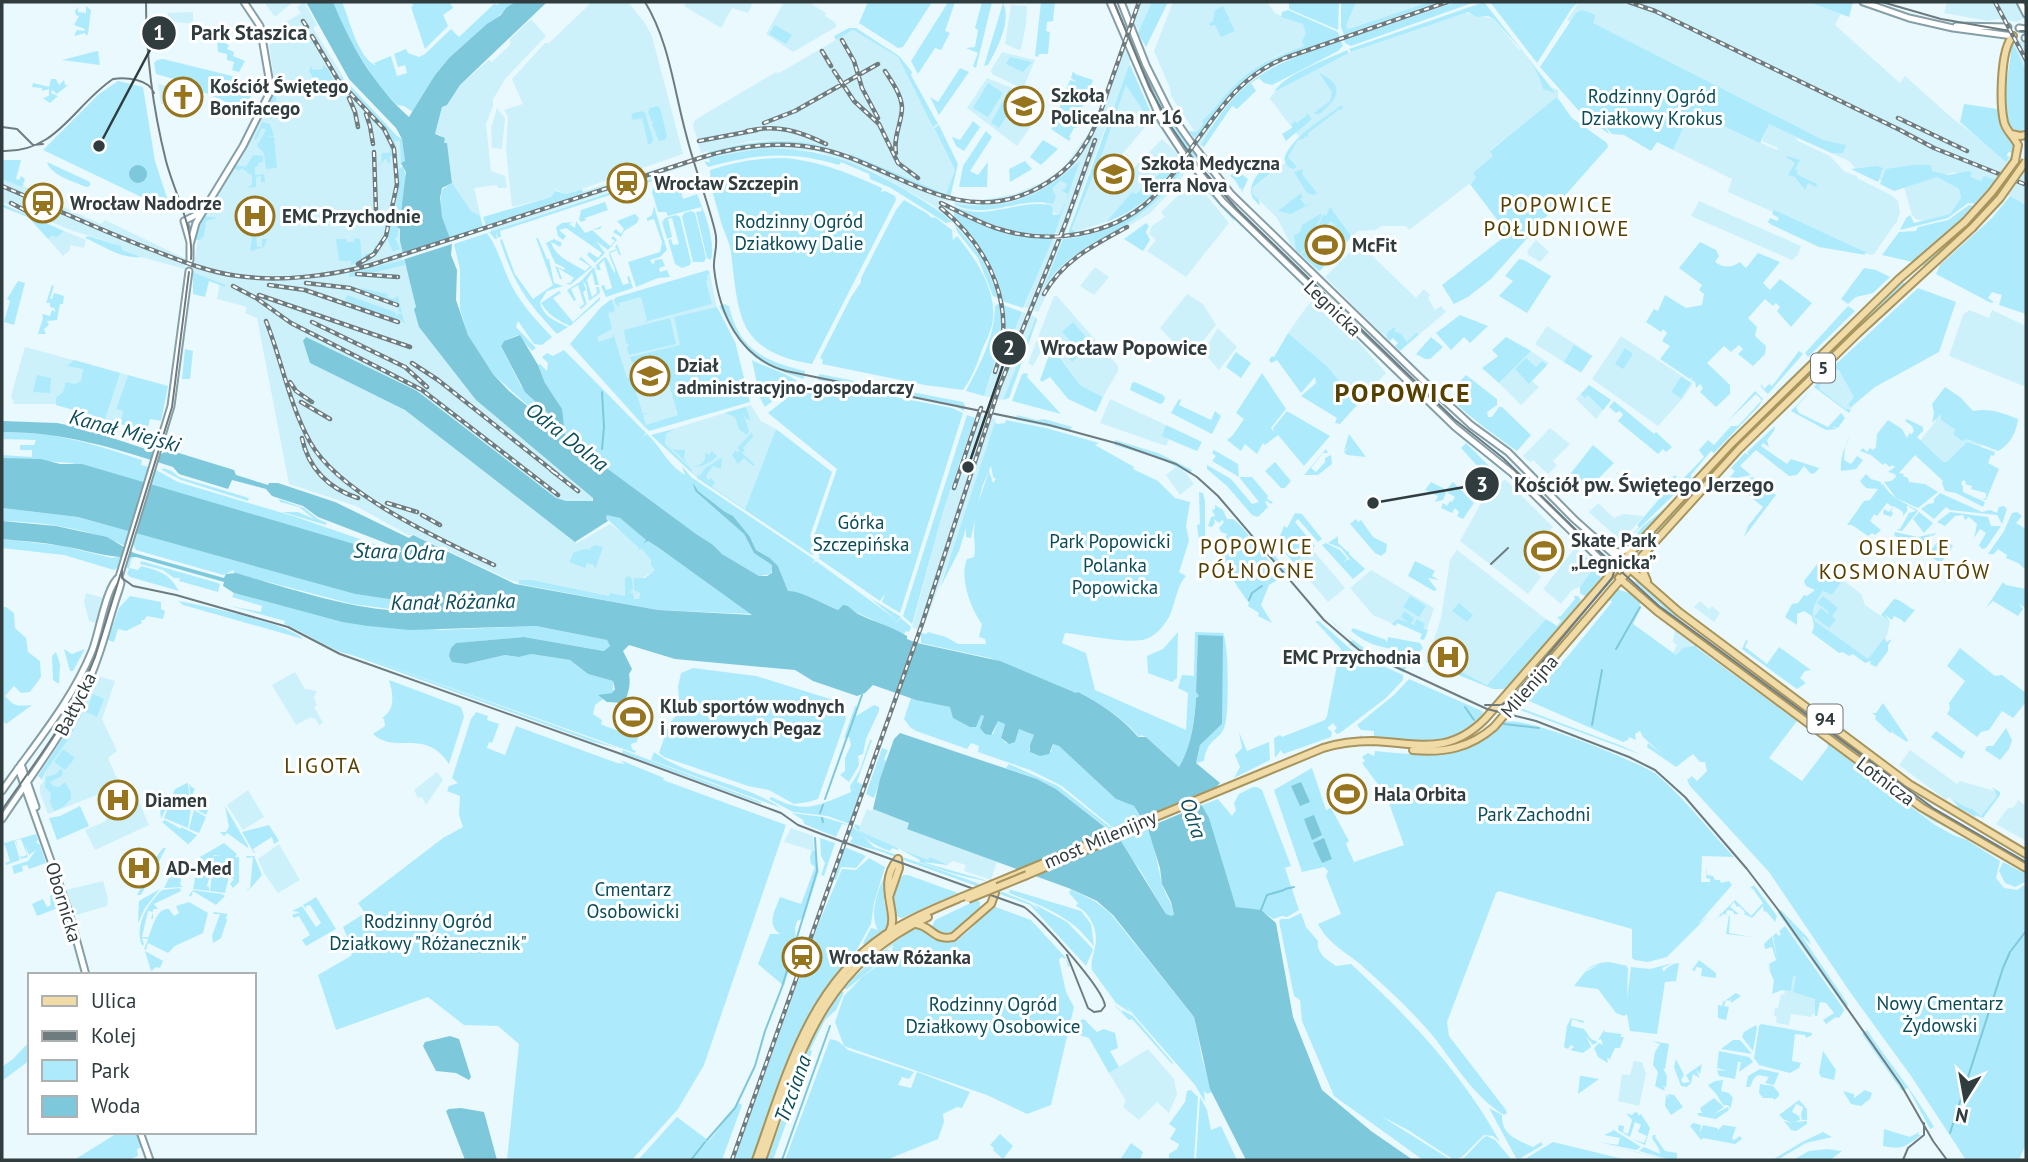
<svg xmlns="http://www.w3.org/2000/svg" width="2028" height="1162" viewBox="0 0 2028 1162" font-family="'PT Sans',sans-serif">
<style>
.built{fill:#ccf1fb}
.green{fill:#adebfc}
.water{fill:#7ec8db}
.pier{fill:#e9f9fe}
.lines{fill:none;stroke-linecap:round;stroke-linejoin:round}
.stream{stroke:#7ec8db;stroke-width:2}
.secondary-casing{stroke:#859fa6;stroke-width:9}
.primary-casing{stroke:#a8945d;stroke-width:10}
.secondary{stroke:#fff;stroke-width:5}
.primary{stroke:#f1dba7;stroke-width:6}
.tram{stroke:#6f7c7f;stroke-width:2}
.rail-casing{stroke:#6f7c7f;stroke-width:4.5}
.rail{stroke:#fff;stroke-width:2;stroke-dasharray:5;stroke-linecap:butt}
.primary-bridge-casing{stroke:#a8945d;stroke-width:10;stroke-linecap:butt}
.primary-bridge{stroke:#f1dba7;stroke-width:6}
.labels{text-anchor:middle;stroke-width:6;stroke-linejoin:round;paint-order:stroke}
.shield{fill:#fff;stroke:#6f7679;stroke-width:2}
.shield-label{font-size:18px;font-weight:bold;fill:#313c3f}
.poi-label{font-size:19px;font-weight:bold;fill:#313c3f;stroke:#fff;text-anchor:start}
.park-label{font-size:19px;fill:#094c5a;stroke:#fff}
.street-label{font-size:19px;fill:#313c3f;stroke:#fff}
.neighbourhood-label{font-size:21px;letter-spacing:2px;fill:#564000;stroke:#fff}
.water-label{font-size:21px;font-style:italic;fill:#0d4e5c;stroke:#fff}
.district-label{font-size:26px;font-weight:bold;letter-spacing:2px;fill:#564000;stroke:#fff}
.leader{fill:none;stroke:#313c3f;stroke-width:2.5}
.callout-dot{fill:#313c3f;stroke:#fff;stroke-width:2.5}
.mark-label{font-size:21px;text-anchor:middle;font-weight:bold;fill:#fff}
.callout-label{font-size:21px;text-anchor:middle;font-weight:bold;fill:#313c3f;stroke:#fff;stroke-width:6;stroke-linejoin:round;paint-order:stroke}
</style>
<rect width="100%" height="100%" fill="#e9f9fe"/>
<!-- built -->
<path class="built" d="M264,2H293L275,17Z
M304,2L317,25L313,28L341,73L347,89L395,135L402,139L405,161L398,169L395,220L402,221L419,327L476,400L593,498L591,502L562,501L556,498L417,391L303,341L310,363L405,410L577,543L610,524L617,529L643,549L656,566L655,570L641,579L639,599L618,598L532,580L524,584L510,580L414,535H408L356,506L289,484L257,318L245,313L247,308L244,306L217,299L220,283L193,272L201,220L236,165L276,92L269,45L292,33L286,22L301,13L297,7Z
M592,2H628L645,23L652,36L683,154L567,194L556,190L551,197L512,207L506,149L508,117L504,110L523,104L512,79L545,43H549Z
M686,2H753L748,13L732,8L721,28L684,6Z
M784,2H808L826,13L825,16L836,23V27L793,52L766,34Z
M1138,2H1152L1139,32L1132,18Z
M1173,2H1267L1275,13L1281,16L1288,13L1327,38L1274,57L1248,74L1236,84L1196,134L1171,96L1170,88L1154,51Z
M1356,2H1424L1423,4L1347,29L1346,26Z
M1439,2H1456L1287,60L1270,68L1253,78L1230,101L1216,119L1201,146L1195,140L1237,87L1261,68L1286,56Z
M1579,2H1809L1841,14L1835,25L1900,83L1905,76L1952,118L1989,146L2026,165V205L1990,186L1954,172L1938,177L1959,189L1961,198L1950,214L1925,221L1916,219L1912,215L1904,187L1898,189L1856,169L1849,161L1797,138L1796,140L1830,156L1845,172L1857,176V178L1891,195L1898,201L1900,212L1897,221L1874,254L1870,255L1728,192L1732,179L1673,150L1691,111L1777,150L1778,148L1762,141L1768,125L1705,97L1632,51L1567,20Z
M1947,2H2017L2025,18L2017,22L1998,19L1988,21L1944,13Z
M1011,5L1027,6L1026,25L1021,49L1019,50L1005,44Z
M193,12V24L167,21L168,13Z
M1462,12L1494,19L1519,50L1521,49L1551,87L1558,90V98L1490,150L1494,156L1473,173L1477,178L1409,230L1406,226H1382L1375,230L1358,231L1318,271L1291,245L1277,218L1251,192L1252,188L1285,163L1286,153L1300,138L1270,99L1271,96L1279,89L1349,53Z
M531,19L546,36L506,78L493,99V106L486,124L491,171L505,176L507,188H498L497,185L474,188L483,227L442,217L441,193L443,189L452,183L447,144L444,143V138L440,135L435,134L442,107L447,105L460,85L489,60L492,62L510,45V39Z
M853,30L898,57L955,170L947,194L851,154L850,157L914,186L950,198V202L934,198L951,206V211L937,204L952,216V222L934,206L873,171L816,151L763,148L704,160L703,156L721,151L764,144H799L844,154L796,141L782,140L751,141L701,153L693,125L695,120L776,72L779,73Z
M2013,40L2026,42V80L2011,42Z
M1123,45L1130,60L1129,65L1065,234L1055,233L1061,215L1044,208L1053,185L1060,181L1072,185L1079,162L1053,184L1019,201L987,207L955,204V199L977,201L1015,194L1045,181L1063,168L1091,130Z
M1002,52L1035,60L1023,89L992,74L991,70Z
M987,78L1044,101L1030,128L1017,146L967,108Z
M158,84L170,87L169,104H161Z
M1126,84L1150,121L1115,163L1128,174L1162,139L1179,155L1161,175L1135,195L1132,192L1106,222L1075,232L1072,230L1102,154Z
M497,108L505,118L502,149L492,148L491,128Z
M1181,159L1184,162L1172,179L1143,210L1104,230L1063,239L1065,234L1109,225L1139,205L1172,173Z
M685,162L686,166L491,231L488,224L583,193L585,195Z
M1186,164L1188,167L1177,185L1150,213L1074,260L1052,283L1038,312L1024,307L1052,240L1062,241L1045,284L1059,267L1077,251L1143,213L1169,187Z
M2,175L24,184L23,186L32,190L33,188L40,191L38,195L76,213L101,224L105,220L186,259L185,269L141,257L122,250L113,243L73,231L2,202Z
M1194,180L1229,223L1186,277L1147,251L1156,240L1149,234L1152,226L1165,217L1161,212Z
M1699,201L1801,246L1798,255L1792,260L1691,216Z
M954,208L1007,231L1031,235L1054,236L1053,239H1044L1006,234L954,212Z
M954,218L985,255L1002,299H1000L981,256L954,224Z
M64,231L86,240L84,248L70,245V250L63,256L48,239L53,234L56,238Z
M1536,240L1549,252L1540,262L1527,254L1528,250Z
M1359,243L1416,298L1424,289L1430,295L1428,298L1435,310L1441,306L1446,312L1408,344L1392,329L1386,336L1379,331L1325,277Z
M1095,267L1109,277L1094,295L1080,286Z
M710,273L717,309L735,342L749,398L645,428L570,344L608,301Z
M1187,294L1203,304L1216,325L1194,352L1176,345L1160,328Z
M1054,296H1057L1118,366V371L1103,397L1080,385L1053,347L1049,356L1040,353L1033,366L1028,363Z
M1316,300L1346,328L1386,373L1358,404L1327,366L1288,333L1305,309L1311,302Z
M1001,305H1003L1005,327L1001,362L1022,312L1036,317L1003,400L984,396L997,361L1002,327Z
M1969,310L1989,318L1992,310L2026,326V387L1949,356L1963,315Z
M1547,326L1593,356L1581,373L1535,344Z
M1218,328L1237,347L1219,370L1203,352Z
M1621,336L1693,383L1683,398L1658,426L1592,379Z
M25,347L128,375L116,409L123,411L120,424L55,404H14L11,396Z
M1531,351L1549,363L1532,381L1539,387L1521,405L1499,383Z
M1836,364L1852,392L1859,399L1848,412L1814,387Z
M1589,385L1611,400L1596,419L1576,399Z
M1110,399L1166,425L1161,435L1169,440L1166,446L1100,423Z
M751,405L761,421L776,429L745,509L697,478L653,435Z
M1948,410L1982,445L1950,480L1914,448L1936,421L1933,418L1938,412Z
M977,415L996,419L962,526L922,631L912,627L943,512Z
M1550,428L1570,444L1553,461L1557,465L1548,474L1533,460L1530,462L1523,456Z
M1176,467L1186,473L1194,484L1180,495L1166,475Z
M1505,479L1553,527L1522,557L1541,577L1528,594L1460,541L1480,505Z
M1598,503L1614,518L1623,514L1644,516L1621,541L1589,512Z
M1575,548L1594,564L1593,572L1580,587L1572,590L1561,604L1543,589Z
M1312,549L1345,588L1328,602L1295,563Z
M1457,550L1546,619L1487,685L1429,655L1441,618L1450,560Z
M1371,570L1434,608L1427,629L1397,619L1391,623L1373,615L1350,588Z
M1843,580L1861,594L1865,605L1890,622L1887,635L1868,660L1815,621L1813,616L1816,602L1823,591L1832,595Z
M86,593L103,598L96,623L89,621L84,602Z
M1700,601L1709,609L1712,606L1720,613L1714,622L1694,607Z
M1675,629L1694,644L1682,649L1676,655L1673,653L1677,645L1673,642Z
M295,672L305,689L317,691L314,697L317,706L314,707L323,723L319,725L315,718L312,719L311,717L296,725L272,685Z
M98,676L115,681L102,719L117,751L108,758L120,786L48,814L40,793V785L43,783L45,772L68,740Z
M1910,750L1957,784L1960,781L1995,791L1996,797L1982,816L1949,797L1946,800L1899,765Z
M437,772L443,780L426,805L422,797L418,798L414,790Z
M248,790L264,817L243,830L227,805Z
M2018,800L2026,806V841L1996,824L2007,809L2014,807Z
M139,802L149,825L95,850L85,830L106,821L107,817Z
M867,809L871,811L873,809L909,823L907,828L997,862L991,880L964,871L966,865L953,861L947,865L928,861L858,831Z
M791,828L813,836L814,851L784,842Z
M279,844L300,880L278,893L264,873L258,859Z
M103,881L108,898L107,906L76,915L66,890Z
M1798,952L1819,1000L1815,1014H1812V1017L1791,1014L1789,1025L1776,1023L1777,1017L1774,1016L1775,1008H1778L1781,994L1784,995L1785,991L1773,988L1775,980Z
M1148,1049L1174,1079L1177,1094L1169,1113L1157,1102L1139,1120L1123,1107L1126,1101L1109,1073Z
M1634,1061L1642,1062L1646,1074L1639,1106L1618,1101L1622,1074L1630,1075Z"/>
<!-- green -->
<path class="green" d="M333,2H342C350,21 357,56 376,66L374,63L391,56L397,76L407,73L405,65L398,67L394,54L406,49L408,53L419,57L425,54L451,29L459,37L494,4L497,5L499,4L498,2H515L449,58L435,75L413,112L404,106L397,105L378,85L346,34Z
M412,2H450L453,8L443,15L448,26L425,49L411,7L413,6Z
M868,2H932L903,47L898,48L859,23Z
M946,2H955L945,31L950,33L941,50L935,48L918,74L911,61L947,4Z
M982,2H992L976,68L973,66L978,53L966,48L975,47L978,30L975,28Z
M1041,2H1055L1053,21L1047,22L1046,31L1050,32L1048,54H1039L1038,57L1035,56Z
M1152,2H1168L1146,47L1138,33Z
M1289,2H1339L1338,30L1289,9Z
M1341,2H1356L1346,26L1348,29L1429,2H1439L1344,35L1341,27Z
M1456,2H1475L1351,46L1345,43L1344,40Z
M1484,2L1555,93L1543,89C1537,62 1512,41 1494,19L1488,16L1477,17L1468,12L1351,52L1349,49Z
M1490,2H1579L1572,8L1537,63Z
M1809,2H1853L1849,17Z
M1003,3C1012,20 997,49 988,65L984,66Z
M86,6L91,10L88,34L86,36L85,33L74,36L77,30L84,31L85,29L74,25L79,16L76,15L75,11L78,7V12L86,13Z
M1223,6L1230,20L1223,23L1230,21L1235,31L1221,37L1215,25L1210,26L1209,24L1213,21L1215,10Z
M1288,10L1338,32L1340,38C1303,50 1264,59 1236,88C1221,103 1211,125 1195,139L1189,131L1197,132L1203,124L1202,121C1215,110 1223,96 1236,84C1255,65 1279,55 1304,46L1302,41L1306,34L1303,24L1281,17L1282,12Z
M1582,10L1596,15L1593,23L1823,140L1846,145L1843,153H1832L1769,124L1760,143L1691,111L1673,150L1657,142L1651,151L1624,135L1612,134L1606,127L1611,115L1605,121L1604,125L1610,135L1578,110L1540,67L1576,13Z
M775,25L792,35L786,44L769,34Z
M849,28H856L899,56L912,72L911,75L938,124L933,127L898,57L853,30L836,40L834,36Z
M217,39L229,45L227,49L234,52L233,56L245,61L239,72L232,70L234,62L227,60V54L218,52Z
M1341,41L1343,46L1338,51L1272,85L1264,83L1259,78L1251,83L1256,91L1237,109L1232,106L1204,147L1201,145C1242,74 1267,67 1341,41Z
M2012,41L2026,71V129L2019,132L2011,128C2002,115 2005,88 2008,73C2009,63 2013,53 2009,45Z
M1135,43L1172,118L1234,203L1195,157L1193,159L1232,204L1188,156L1165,124L1132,49Z
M1347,50L1349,53L1274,92C1283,75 1328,59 1347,50Z
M98,51L100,65L62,60L97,51Z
M1010,57L1032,62L1023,72L1006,64Z
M163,59L232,76L256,86L244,110L174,79L156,74L154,63L157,60Z
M323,65L328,69L336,86L330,87L327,77L330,97L315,92L313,78L309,71L311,66L313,70L323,69Z
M1129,65L1131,67L1151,113V120L1150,121L1126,85L1102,154L1072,229L1075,232L1068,233Z
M960,68L969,72L939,115L930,97L938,102Z
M1073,71L1075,74L1093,80L1088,94L1090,95L1086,96L1082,109L1085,111L1084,114L1081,115L1076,124L1078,127L1074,128L1069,137L1071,138L1069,141L1051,129L1055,125L1053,124L1070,80L1077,82L1071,78Z
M1319,73C1346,85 1339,99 1318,115L1314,113L1330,101L1332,92Z
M342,75L344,82L346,81L397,136L402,139L405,161L401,163L400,141H395L397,162H394L393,156H390V164L388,163L386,158L381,164L376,165L381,163L382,153H390C391,140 387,126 372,122L371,117L374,115L339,80Z
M51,79H56L59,85L64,80L65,85H68L57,94L52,90L51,93L58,96L50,103L43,98L49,96V89L42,91V88L32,87L33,83L49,87Z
M118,81L143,87L155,161L170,207L154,203L43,150L99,94Z
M988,83L1003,93L988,117L973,108Z
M1009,90L1019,96L999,128L991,123Z
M275,92L278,113H285V115L269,119L272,104L269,103Z
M1557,97L1572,118L1607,143L1608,147L1491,279L1468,297L1454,304L1442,285L1508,234L1470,184L1476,178L1473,173L1493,156L1490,151Z
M1964,104L1998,109C1999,130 2002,130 2013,145L2012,153L2009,152L2006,156L2009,158L2006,162L1960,122Z
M657,106L660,108L667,136L665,140L659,141L652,124L655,121L652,122L648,112L650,108Z
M1340,106H1343L1342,110L1340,109L1308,133V137L1304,136L1305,138L1298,140L1288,157L1297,167L1293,169L1288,167L1284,159C1291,137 1322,120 1340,106Z
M641,111L645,113L653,139L652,143L648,144L642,118L633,120L631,114Z
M1307,113L1312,119L1286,141L1282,134L1293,127L1291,125L1295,121L1297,123L1306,116Z
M973,121L980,127L964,151L956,146L952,137L960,140Z
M262,122L270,124L274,136H267L274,137L277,168L266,169L264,153L257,146L266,130L262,128L256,140L254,139Z
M939,125L958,164L950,198C915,189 883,170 849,157C804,139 756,141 710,154L707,152C756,139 802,134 849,156L851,154L946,194L955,170L934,128Z
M986,131L992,137L970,171L978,175L988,162L987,187H959L963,166Z
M1043,140L1058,149L1041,165L1030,157Z
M763,148C823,149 856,161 907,191C923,201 938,209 952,222L946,223L891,188L870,179L869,174L841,162L839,165C790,150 757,154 708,167L704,161L708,162H710L709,158L714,157Z
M253,155L263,156V162L258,163V166L255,167V175L264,174L265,182H261V176L256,177V187L246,188L252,185V176L242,168L239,171L234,168L235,165L246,167Z
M1787,156L1800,160L1795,169L1798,171L1796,174L1817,184L1816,187L1808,183L1805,190L1795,177L1788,175L1795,163L1786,157Z
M785,158C823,162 848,173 882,188L881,192L885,191L895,196L896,200L812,364C737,351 739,317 731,253C730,242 724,233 721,222C717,208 716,203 711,188L713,186H711L710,170C735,162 758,158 785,158Z
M2,160H21L16,179L19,180L21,176L25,179L22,187L2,179Z
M1025,161L1032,169L1010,182L1009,169Z
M1080,161L1054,236C1016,236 987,223 953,208L954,206C986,223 1020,197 1052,206L1053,215L1060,214L1069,195L1061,190L1065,189L1067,184L1060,181L1052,189L1056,196L1053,204C1021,196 987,220 955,205L954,202L956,204C1009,211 1041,196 1080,161Z
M47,162L90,182V186L86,187C73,181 50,175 47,162Z
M1184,162L1186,164C1171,188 1152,207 1128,223C1095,245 1066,252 1043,289L1063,239C1120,233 1152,207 1184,162Z
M1274,162L1282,164L1252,188V193L1259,200L1260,205C1259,205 1252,198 1252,196C1247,183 1263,166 1274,162Z
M1172,163L1176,166C1158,191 1136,212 1106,222L1132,192L1136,194Z
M1913,165H1931L1932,171L1948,175L1969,171L1972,172L1970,177L1981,181L1984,176L1996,180L1976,204L1968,203L1948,218L1900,230L1906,218L1910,215L1914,223L1950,214L1961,198L1959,189L1937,177L1894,191L1880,184L1886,169Z
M403,166C412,187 397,217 398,236L395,238L400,249L393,252L388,241L393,207L396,205L398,169Z
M663,166L486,226L483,217L551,197L555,191L567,194L582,189L583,192Z
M1876,166L1883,168L1878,182L1851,169Z
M1303,169L1302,174L1317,193L1314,195L1307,193L1294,172Z
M1236,170L1248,179L1242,192L1241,190L1243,188L1240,189L1235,180L1224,171L1230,176Z
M1194,172L1234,218V221L1200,184Z
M666,174L668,176L500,231L501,237L498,238L496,232L497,239H495L489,232Z
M677,178L683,199L697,194C704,211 716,241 711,260L707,258L696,212L702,211L701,207L668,216L666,212H658L652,192L654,186Z
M452,183L471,211L480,216L483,227L449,239C443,223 437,205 443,189Z
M1301,193L1303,197L1300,199L1305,205L1313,202L1291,214L1278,211Z
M2010,196L2026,205V314L1999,305L2002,295L1992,292L1988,298L1994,302L1991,303L1936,274L1940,265L1992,218Z
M904,200L928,214L932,218L935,217L952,230L953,240L957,236C976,259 996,289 993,319C992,330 986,340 982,350C977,364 972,378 963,390L925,385L822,364L823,360L820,358L851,297L861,282V278L896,210Z
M605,202L608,210L585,218L586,220L581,222L579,219L581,210Z
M2,204L7,206L64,231L56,238L53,235L48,239L28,217L2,207Z
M1969,205L1974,206L1947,233L1913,262L1882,255L1899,232L1916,231L1918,227L1948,220Z
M654,206L667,250L660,257L650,260L653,265L655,260L662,259L665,266L659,268L660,272L667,270L670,277L658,278L636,287L628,262L660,252L662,242L654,219L647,221V218L652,215Z
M1330,207L1351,236L1347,241L1331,221L1300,254L1296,250L1294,235L1300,232L1302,225L1320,214L1322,215L1314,230L1313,238L1323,215L1326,216Z
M1774,210L1863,251L1868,252L1864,254L1866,255L1819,247L1772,225L1768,222L1770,218L1777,221L1779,218L1772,214Z
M691,211L695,213L706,258L704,262H693L682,217L684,213Z
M954,212L1006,234L1053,239L1023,308L1002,301C997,268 978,241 954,218Z
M635,214L639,218L637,223L624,231L621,237L613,232L616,229L621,234L624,229L617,221L607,225Z
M676,215L680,217L691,262L690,265L682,268L675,264L668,240L671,239L673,245L679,244L672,218L668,219L672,237L667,239L662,222L665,218Z
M203,216L218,218L206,221L204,236L200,240H196L197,227Z
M576,221L585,233L602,226L600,229L592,230L610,246L615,241L611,238L613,236L617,240L608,250L596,241L605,253L595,263L587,255L589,252L598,258L602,253L566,228L559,230L566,236L563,240L558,236L556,227L562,223L573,222L569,224L575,228Z
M252,223L267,226H262L268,229H266L264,236H261V228L256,229L257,247H262V239H267L264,247L252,251L250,250L254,226Z
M1146,223L1149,226L1146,232L1150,240L1143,251L1124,239Z
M954,224L981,256L1000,299L993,296L978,258L958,233Z
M1965,226L1967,228L1926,267L1922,265Z
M487,233C497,247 501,262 508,278C518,301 535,319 552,337L542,345L534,344L518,321L516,327L536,348L532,351L518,335L504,341L501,346L521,386L548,413L545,421L493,374L468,335L460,309V269L454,244Z
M88,236L121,246L122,250L141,257C120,259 104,246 85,238Z
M354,238L360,239L362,259L365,254L373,252L375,245L379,247C371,257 363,262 351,265V261H339L336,239H346L347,242H354Z
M536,238H538L547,259H549L554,283L563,286L547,291L540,302C543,317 556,321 568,327L557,334C526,301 513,282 500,240L502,239L515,274L533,299L553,285Z
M554,239L562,243L560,247L551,242C555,257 572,263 585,271L590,266L579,259L581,257L592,267L570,285L566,283H570L574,278L558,268L562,279H560L555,266L564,270L565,268L555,263L546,243Z
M1700,242L1716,250L1719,256L1715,262C1724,268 1731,268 1740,262L1746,268L1758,253L1780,262L1763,283L1770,290L1780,279L1812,303L1791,327L1777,311L1780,307L1776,303L1773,306L1765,299L1748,318L1757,327L1755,336L1766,346L1765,354L1753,366L1738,354L1743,349L1739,345L1731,352L1724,346L1707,363L1730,385V394L1716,407L1700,392L1703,388L1700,384L1696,388L1695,382L1691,380L1693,377L1690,379L1660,359L1670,346L1662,341L1667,333L1663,329L1661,332L1646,322L1654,309L1658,311L1665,295L1686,308L1702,305L1704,294L1699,290L1702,285L1679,268Z
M617,244L621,255H619L617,250L610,253L623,285L629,283L627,277L629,276L633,288L606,297L601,286L604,285L606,290L612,288L604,260L599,265L601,270H597L596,265L606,255L602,259L606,257L615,274C616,266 609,260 609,252L617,249L615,247Z
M1307,247L1325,265L1320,271L1301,255Z
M1519,259L1524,260L1551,276L1527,313L1499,296L1513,281L1505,276Z
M404,260L405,265L372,273L371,276L349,277V273Z
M594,267L599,285H595L592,272L587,280L592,297L597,293L596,287H599L600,293L589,301L586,285L583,281L586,290L583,292L587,304L581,309L576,303L580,307L584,304L578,285L571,289L576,300L574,301L567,290L580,282Z
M1864,268L1876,270L1890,277L1873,293L1856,297L1848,304L1841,299Z
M708,270L710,273L707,275L708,280L706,281L712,304L644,322L647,320L641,297L619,303L620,307L616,305L614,299L617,297Z
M193,272L225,285V287L209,281L205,297L193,294Z
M18,281L25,283L14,325L4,322L10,301L7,299Z
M1901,281L1906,284L1786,402L1781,400Z
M52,285L54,286L50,299H52L54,293L64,296L63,304H60L57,320L47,321L49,325L44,329L46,334H38L43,318L42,314L50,316L52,310L56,312L54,308L50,307V303H46Z
M361,288L388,294L387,297L393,299L398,296L402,313L398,311L399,308H397V305L360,291Z
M1911,288L1892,309L1830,364L1841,353Z
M1918,288L1956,302L1939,352L1875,387L1851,407L1848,405L1854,397L1839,370H1836V367L1820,384L1819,389L1845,409L1851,410L1849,413L1814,387L1796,407L1799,413L1828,427L1841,413L1845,418L1838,428L1832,426L1837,429L1826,430L1791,411L1836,364Z
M559,291L561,293L553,298L573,322L600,297V300L570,326C554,318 549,315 541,303Z
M347,295L395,312L398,317V313L402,314L405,324L399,318V320L348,303L345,299Z
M1875,296H1877L1872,301L1778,394L1776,392Z
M612,299L615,311L608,313L612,329L597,337L599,342L613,337V333L627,378L631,377L643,414L651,412L643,415L646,425L678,415L666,374L661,375L656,357L632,363L630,357L680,345L674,317L717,307L735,342L750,402L649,431L570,344L601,307Z
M999,303L1001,305C1004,340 995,363 984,396L966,391C981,362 994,339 995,306Z
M725,304L729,306C739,350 765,361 805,371L804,379C752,363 746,354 720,308L719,306Z
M1003,305L1022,312L999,367L1004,345Z
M1848,306L1855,311L1808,357L1805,353Z
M1460,315L1488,326L1470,343L1464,337L1451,350L1436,333Z
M1036,317L1037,320L1009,398L1003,400Z
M670,318L676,344L629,355L627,348L629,344L626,343L624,330Z
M1073,322L1086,337L1075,346L1062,332Z
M1394,327L1396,329L1394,331L1401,334L1407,342L1416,333L1419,334L1400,351L1395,346L1398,343L1393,338L1390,341L1386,337L1387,333Z
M1288,333L1327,366L1358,404L1340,424L1335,423L1337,418L1301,396L1316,383L1315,377L1301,393L1277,360L1271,363L1269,360L1272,356L1274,357Z
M1431,337L1443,347L1430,359H1425L1416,354Z
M1506,337L1531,351L1499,383L1482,368L1498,356L1492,350Z
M1067,340L1080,355L1072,362L1059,346Z
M1574,345L1592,356L1581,372L1564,362Z
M1052,347L1080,385L1103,397L1096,412L1068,399L1050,377L1042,382L1040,380Z
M1625,348L1633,354L1623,369L1615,364Z
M185,349L193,351L190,379H182Z
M564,350L646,433L643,437L647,434C661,447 667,464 685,475L682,466L691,477L815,560L812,564L816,561L897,620L870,598L901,617L895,624L901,618L911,627L909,632L906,631L904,634L842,606L838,610C825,605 799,590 788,591L778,566L770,558L756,550L752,541L727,514L695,489L693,483L695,491L744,534L754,553L773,565L771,574L759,576L722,554L574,444L565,435L559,405L545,383L538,365L540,364L547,371L548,363L542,357L547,353L553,356Z
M1799,351L1803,354L1768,394L1761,387V384L1764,389L1769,384L1772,386Z
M1236,352L1251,363L1241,378L1226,367Z
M1526,358L1536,367L1542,361L1547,365L1529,384L1515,369Z
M74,360L120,373L105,419L56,405V398L63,392L66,382L75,384L81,381L83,369L67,366Z
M752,360C765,367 787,373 797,381L765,407L760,398Z
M1026,373L1028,374L1027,377L1061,414L1012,401L1022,374Z
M1262,373L1286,409L1271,428L1274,432L1273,428L1287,411L1330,436L1304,466L1278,435L1265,445L1263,443L1257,454L1245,444L1241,451L1227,440L1233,435L1244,419L1236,413Z
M819,374L963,402L965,405L964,411L955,406L818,380Z
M37,375L51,378L50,393L33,392Z
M128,375L168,386L161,421L150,419L148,427L144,426L143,431L120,424L123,411L116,409Z
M1466,375L1497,399V405L1487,412L1488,417H1492L1499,407H1502L1531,435L1517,451C1494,435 1471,418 1451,399L1460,388L1457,384Z
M1681,377L1691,383L1681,398L1671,392Z
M817,382L952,408L963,413L900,613L882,602L901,551L885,594L880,601L818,558L820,557L817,552L812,555L697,478L698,474L700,476L704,469L722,457L721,469L713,466L706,476L708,480L711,478L715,483L712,487L745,509L776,429L832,472L810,536L815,546L814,536L837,469L768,413L797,390L802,388L809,393L817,388Z
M1135,382L1163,395L1165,398L1163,403L1160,404L1130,390L1132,383Z
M1589,385L1611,400L1603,410L1588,395L1585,398L1581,394Z
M1945,387L1960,397L1973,411C1991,408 2002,413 2018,419C2017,431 2010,445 1998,451L1967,439L1962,441L1953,434L1956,430L1941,420V414L1932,423L1934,413L1932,404Z
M1755,391L1763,399L1759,406L1714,453L1711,451L1691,475V478L1622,545L1621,541L1627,536L1629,538L1639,527L1637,525L1671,485V479L1675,475L1677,477L1673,481L1678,484L1704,457L1699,450L1708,440L1714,445L1731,426H1738L1762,400L1756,394L1727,422Z
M1179,399L1181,400L1179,405L1211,420L1215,411L1221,416L1212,434L1171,413Z
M1614,401L1654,434L1656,432L1672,447L1666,452L1663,449L1658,454L1618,421L1623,415L1620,411L1616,413L1609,407Z
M746,407L750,419L747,420L743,413L749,431L747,435L739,429L735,417L725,413Z
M1765,414L1767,417L1731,453L1636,560L1631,557L1724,455Z
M967,415L975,418L943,512L912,624L903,616Z
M1017,415L1037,420L1044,419L1072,427L1070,431L1016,420Z
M1907,419L1923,427V431L1917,437L1943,462H1947L1967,442L1995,452L1994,456L1991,455L1988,463L1999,469L1986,500L1982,499L1986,498V493L1971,489L1972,486L1965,484L1966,482L1963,480L1961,484L1963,486V492L1985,502L1983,507L1956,493L1945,491L1942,483L1943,481L1915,455L1899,473L1904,474L1903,476L1908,478L1909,482L1925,484L1938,492L1918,508L1896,498L1884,482L1891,481L1896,477L1895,474L1888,472L1895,467L1892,465L1890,467L1885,463L1883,465L1871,455L1860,451L1863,448L1867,452L1870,448L1873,450L1876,447L1877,434L1888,420L1902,429L1907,438L1910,432L1911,435L1914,431L1912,426L1905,421Z
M1006,420L1046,428L1099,443L1095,445L1134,467L1133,469L1158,481L1175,498L1190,502L1186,526L1189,541L1179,572L1186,576C1177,585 1176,601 1170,615C1165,625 1155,638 1142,640C1122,643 1087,635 1065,633L1062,643L1086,653L1095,690L1186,730L1188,693L1178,688L1182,675L1194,676L1195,632L1223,633C1229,644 1229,712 1225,725C1221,741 1207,737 1204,761L1196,763L1200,745L1222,724L1198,636L1196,692L1199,696L1196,698C1195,718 1191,751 1179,767L1146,737L1141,735L1139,737C1122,717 1101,704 1078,692L1077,694L990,658L921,643V633L926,634L928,632L946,637L958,644H986L985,639L979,637L982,624C971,609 959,578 967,559L974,557C976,549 974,542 974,534C974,513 982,491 989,471L993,483L996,479L993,477L991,466L982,487L971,538L966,537V528L959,551L940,588L995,422L997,424L1005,423Z
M1166,425L1202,442L1197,451L1161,436Z
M1775,426L1774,431L1767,440L1769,447L1763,443L1761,446L1787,464L1791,459L1819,468L1815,473L1811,474L1804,466L1797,475L1789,476L1756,450L1740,466L1751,475L1737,478L1730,477L1735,471L1731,468L1745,453L1749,455L1747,452Z
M674,429L666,434L665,444L691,469L693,474L651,435Z
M1742,429L1629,547L1623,550L1643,526L1673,502Z
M2,432C58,432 90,443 142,460L141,465L149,467L145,483L71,463L2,458V455L32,457V450H20V445H34L36,440L2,439Z
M671,432L667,439C668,451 676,450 685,450L684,458L689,465C699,468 707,463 705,452L709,455L712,451L717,456C710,464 699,469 689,465L668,445L667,438Z
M752,432L753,437L743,448L745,450L742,453L755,465L753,466L744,458L738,464L732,455L735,451L738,452L740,450L737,448Z
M1349,434L1366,457L1347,455L1344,452L1351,445L1344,451Z
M1850,436L1845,447L1844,460L1851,464L1857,456L1863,460L1856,469L1841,471C1840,460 1844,446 1850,436Z
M1115,440L1158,453L1192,470L1190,474L1161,459L1114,445Z
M1466,443L1492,469L1482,471L1461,448Z
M1593,445L1614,463L1589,488L1571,473Z
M1326,449L1328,453H1323L1311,468L1316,472L1325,462V458L1331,455L1332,464L1318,475H1304Z
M1214,450L1238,464L1239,477H1252L1268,496L1267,499L1273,502L1271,504L1267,501L1265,502L1268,507L1258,517L1252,515L1227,486L1207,469V465L1231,479L1252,504L1259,502L1239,477L1212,461L1216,456L1212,453Z
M1275,462L1291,481L1285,488H1281L1265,471Z
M163,468L172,471L179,477L249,498L248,501L181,480L162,470Z
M156,470L178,482L296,517L380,546L379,551L304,531L151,485Z
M1866,474L1871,479L1881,482V485L1883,484C1892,499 1903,501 1917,510L1918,511L1902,531L1896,530L1900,529L1909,513L1916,511L1907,505V511L1903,516V512L1894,506L1891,511L1893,513L1891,517L1883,514L1884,509L1889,512L1893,507L1887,503L1877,516L1874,514L1870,521L1881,530L1875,535L1872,533L1868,536L1852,525H1847L1864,501L1870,500L1878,489C1867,487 1868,492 1860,481Z
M1753,477L1776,495L1744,537L1748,526L1763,507L1739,487L1745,486V482L1737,486L1734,481L1728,479L1738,481Z
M1431,482L1443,488L1446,493L1443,500L1435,502L1438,496L1425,490Z
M1453,482L1474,503L1463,519L1457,516L1459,512L1455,508L1452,513L1441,508L1443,503L1447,506L1450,501L1452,502L1455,497L1448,493L1447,489Z
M1199,492L1203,493L1205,501V548H1197L1200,547L1197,525L1200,524Z
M1940,493L1982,512L1990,510L1997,513L1999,507L2004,506L2007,509L2002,524L1997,515L1950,510L1946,507L1934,519L1921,509L1928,504L1934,503V499Z
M279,499L304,508L318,519L327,523L326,525L282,512H298L314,519L299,507L280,502Z
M1215,505L1223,510L1227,519H1233L1241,526L1282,577L1269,585L1261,605L1272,623L1258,616L1259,613L1248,606L1249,603C1234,582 1217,560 1227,534L1221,532L1219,528L1224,522L1222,520L1219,523L1214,519L1215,523L1212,527L1208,526L1211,517L1215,516L1212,510L1215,509Z
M2,508L78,517L130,531L125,546C88,528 43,522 2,521Z
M1919,512L1933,523L1924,533L1913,519Z
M1950,512L1988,517L1991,526H2001L1986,548L1982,549L1979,545L1986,533L1980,529L1974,538L1977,524L1969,517L1965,520L1963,515L1955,516L1945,526L1937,522Z
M2017,512L2022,516L2016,523L2026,529V570L2018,563L2006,558L2007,555L1998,549L1994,554H1988L2004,531L2012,513Z
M1295,513L1302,514L1322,539L1318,542L1298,519L1295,522L1315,546L1297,561L1293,562L1274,540L1280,536L1284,526L1287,528Z
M607,514L620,518L646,540L644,544L648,541L659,548L752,614L658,610L519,584V580H532L609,596L610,593L625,596V578L629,576L632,579L633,588L630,593H633L634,599H639L640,593L634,590V578H645L655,570L651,565V560L642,549L638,550L639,548L606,518Z
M1234,514L1255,539H1261L1289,573L1285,576Z
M1356,519L1358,522L1361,520L1373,537L1387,544L1386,552L1381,556L1375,553L1350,524Z
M1895,532L1918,537L1936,533L1933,536L1931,535L1919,551L1920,554L1910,550L1911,548L1894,535Z
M136,533L355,594L409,602L420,608L406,611L352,604L234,573L233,570L224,575L220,574L136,550L133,544Z
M1338,536V543L1348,552L1349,551V554L1365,569L1353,579L1322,545L1326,543L1340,550L1347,558L1344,562L1348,559L1351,561L1341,548L1328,543Z
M1941,537L1953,546L1941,563L1927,555Z
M2,539L63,546L112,558L122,556L119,566L114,570L64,555L2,548Z
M595,545L603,547L595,570L594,565L587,563L585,568L569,562L574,552L585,549L591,550L590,548Z
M1580,552L1600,569V576L1604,579L1586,597L1580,593V587L1591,572V569L1580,559Z
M129,557H132L129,568L138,570L141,566C163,572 169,574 179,591L130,577L127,574L129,569L126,567Z
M141,561L218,583L220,584L218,592L179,581L180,578H174L163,570L140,564Z
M1415,561L1435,571L1432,576L1439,580L1428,578L1437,590L1434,591L1408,576Z
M1818,563L1830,576L1843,578V580L1832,595L1823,591C1817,600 1810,610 1815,621L1868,659L1885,637L1886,642L1892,639L1888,645V651L1876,667L1870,664L1871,661L1865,663L1853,654L1849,656L1843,652L1839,653L1812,633L1814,626L1812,616L1804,611L1797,614V625L1785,617L1792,604L1798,603L1804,595L1807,596L1815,590L1806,586L1804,581Z
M1637,580L1670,609L1705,634L1704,635L1667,611L1635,582Z
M2003,582L2006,585L2026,589V608L2019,604L2023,609L2018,616L1993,601L1986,608Z
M1617,589L1632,594L1641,603L1639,606L1641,608L1633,624L1676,655L1683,648L1695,645L1697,648L1797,721L1769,758L1802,781L1828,747L1827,743L1935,825L1953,835L1967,840L2000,861L1996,878L2004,888L2017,890L2026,884V1144L2019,1160H1966L1911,1076L1850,992L1769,872L1690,786L1687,780L1692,776L1697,781L1707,771L1705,762H1700L1693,754L1676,767L1647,747L1648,743L1663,755L1643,737L1640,731L1635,734L1636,740L1629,737L1628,740L1623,742L1529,701V697L1568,656L1612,602L1610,600L1539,680L1542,674Z
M234,593L342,622L441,630L536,626L607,640L610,646L605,651L524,637L459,643L452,661L466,664L505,655L519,657L531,654L570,660L588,674L613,681V692L595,705L593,714L602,720L601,724C607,728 629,733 638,737L637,742L631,744L632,749L636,751L635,753L350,652L617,748L593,742L349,654C338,654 299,629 284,624L285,621L230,606L261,612L262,606L232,597Z
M130,596L161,602V609L165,611L163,619L147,616L144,620H141L142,623L126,631L118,629L114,642L108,640L119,608Z
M1410,596L1426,606L1419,617L1403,607Z
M1574,596H1578L1581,600L1579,604L1583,601L1582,603L1506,689H1493L1426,662L1429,655L1487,685L1546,619L1557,626L1561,621L1557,617L1561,616L1575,599Z
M1823,596L1838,608L1832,616L1836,620L1829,628L1814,617L1821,608L1828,614L1829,612L1817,603Z
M1894,599C1901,599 1908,608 1915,610L1904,623L1902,620L1894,616L1892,620L1885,615L1890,622L1881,615Z
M178,601C201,605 291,624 303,639L183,605Z
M1459,603L1473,615L1467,622L1452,611Z
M2,607H6L14,613L15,628L26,638L28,652L40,661L41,677L30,692L21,693L14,686L5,696C15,707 16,706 32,705L6,724L2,720Z
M1404,611L1414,618L1411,624L1416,625L1414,623L1417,619L1425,624L1423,628L1428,630L1424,640L1420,639L1422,634L1397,623L1396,626L1391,624L1397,619L1408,622L1401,617Z
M1327,616C1349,640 1375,658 1406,667L1404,673L1349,645L1352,640Z
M1315,621H1319L1355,653L1403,675V680L1386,698L1340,733L1337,734L1334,731L1337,728L1333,723L1327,728L1332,732L1331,737L1283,754L1281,750L1275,758L1274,738L1280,735L1282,737L1325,720L1327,716L1337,665L1331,663V657H1339L1341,649Z
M1353,628L1386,640L1387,643L1388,637L1420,643L1423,648L1415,657C1409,656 1404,653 1398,651C1375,644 1372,647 1351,631Z
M1178,632L1177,678L1172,682L1148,673L1147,656L1163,649Z
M1746,640L1748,641L1745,647L1767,664L1779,647L1811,670L1805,671L1800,678L1806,683L1797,689L1742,649Z
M1704,642L1811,719L1812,722L1836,740Z
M1960,648L1995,676L2002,675L2026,693V702L2013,718L2002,711L1989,730L1981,732L1977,737L1947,714L1950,709L1949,703L1965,681L1947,666Z
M64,649L72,654L85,649L73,671H70Z
M56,652L60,664L59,684L53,680L52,656Z
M693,668L756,676L843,703L846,719L818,799L808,802L794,804L769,790L748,786L664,757L659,753L669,724L680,711L678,687L681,673Z
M97,675L84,710L68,740L45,772L42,780L38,776L66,733Z
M1409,679L1482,711L1483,714L1485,713L1473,723L1474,725C1447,756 1394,738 1358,738L1362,735V737L1374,738V731L1361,730L1357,725L1394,695Z
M389,680L461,707L464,717L449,764C425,727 395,755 373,734L385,726L384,719L382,718C396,709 393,694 389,680Z
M93,694L104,699L97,717L86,712Z
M911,698L950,707C956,717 963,727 976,726L981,714L984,716L981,725L985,734H993L998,720L1005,723L1001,738L1006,743L1015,742L1019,729L1034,735L1029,750L1051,752L1053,744L1059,746L1116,799L1134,806L1141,819L1111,831L1056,789L1037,779L1006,768L1009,764L1058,786L1110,827H1112L1062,786L1030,770L978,752L979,746L971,743L967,749L916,731L910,727L904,719Z
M1883,703L1908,740L1907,742L1893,733L1892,729V733L1889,732L1875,719L1876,716L1872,713H1876Z
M874,705L879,707V711L866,739L863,754L858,756L859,765L849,782L840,775L845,771V758L851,745L849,737L844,738L855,706L858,707L856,716Z
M1521,708L1622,746L1642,755L1520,710Z
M476,712L488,716L487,720L499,724L492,743L489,742L487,748L505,755L516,726L617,763L625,764L620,760L664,778L663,780L786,825L704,1065L678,1109L632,1160H507L519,1044L498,1026L464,1025L428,997L336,1030L318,975L351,956L353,951L343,927L365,913L358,903L443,838L463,827L459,815L460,796L447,791L449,786L458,783L452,778L471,719Z
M1504,720L1505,722C1523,714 1645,765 1656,774C1685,799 1708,829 1734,857L1702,856L1701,882H1710V879L1706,878L1707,865V875L1713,876L1715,880H1720L1721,883L1729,881L1732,885L1698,924L1709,915L1667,957L1648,962L1635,960L1632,958V929L1499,891L1496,893L1447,1022L1449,1036L1506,1110L1507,1113L1504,1115C1474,1097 1455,1064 1433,1036C1411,1010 1386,987 1360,964C1344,951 1328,943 1318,924L1341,914L1326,876L1328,871L1324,867L1302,872L1274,790L1312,768L1326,810L1331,808L1349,841L1346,844L1354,862L1404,845L1386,795L1362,763L1365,761L1362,757L1368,753L1374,756L1375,751C1425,756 1464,761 1504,720Z
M2006,728L2012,740L2009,749L2000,760L1985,750L1987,746H1993Z
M1936,731L1964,752L1966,750L1962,759L1931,737Z
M1239,732L1247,751L1269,742L1270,760L1234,778L1240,767L1235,755L1242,748Z
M870,740H872L857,782L863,785L850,824L827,816L793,812L769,799L772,797C806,815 818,805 851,792L850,786L860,770Z
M1840,740L1943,816V817L1917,801L1838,743Z
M893,743L874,798L866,794L882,748L888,750L884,760L886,761Z
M63,749L75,758L65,770L54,762Z
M623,750L761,802V804L622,753Z
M654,752C691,779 743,782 781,808L651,760Z
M1858,764L1921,809L1964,836L1931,820L1857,766Z
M60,769L63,770L62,776L50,782L53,786L59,787L65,782L71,792V799L63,807L54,811L50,802L51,794L45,787L46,777L56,774Z
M187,783L188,784L191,807L172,796L175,789Z
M191,784L190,786L195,789L193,793L197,797L201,795L200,798L209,808L206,815L192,807L189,785Z
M1253,787H1257L1262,790L1291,866L1285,868L1299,910L1287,917L1282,916L1273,919C1261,908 1250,910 1236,907L1202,805L1218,799L1232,816L1236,810L1234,803L1239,794Z
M1991,787L2000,792V795L1983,818L1975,815L1976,817L1955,806H1958L1950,798L1970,809L1971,808L1981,816L1996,797L1995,791Z
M155,791H161L171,797L161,819L159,793L152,795Z
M172,797L191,808L188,828L164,818Z
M80,806L89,826L57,840L49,818L60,816Z
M225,806L248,846V848L227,833L224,836L220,832H226L229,827Z
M194,810L206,817L199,833L189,829Z
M792,813L823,817L849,825L842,824L836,837L804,824L803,820Z
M165,820L181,829V827L197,835L190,843L189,842V845L162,822Z
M855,824L860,826L859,831L898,848V850L892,848L890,851C875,846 863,839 854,826Z
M269,825L279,841L274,844L272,837L253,849L255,853H259H254L242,832Z
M852,826L874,847L980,884L976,886L879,851L853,844L850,842L853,838L849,835Z
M1147,828C1155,845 1157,864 1162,883C1164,894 1172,902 1174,914L1172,916L1166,914L1140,870L1120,843L1119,840Z
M36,834L38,840L36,842L40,845L46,863L29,869L27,865L22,866L23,871L14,874L12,866L28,861L36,850L29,855L25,845L28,857L21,859L20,855L22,857L27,855L21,839L16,840L18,849L15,840Z
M820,838L835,843L824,876L821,875L825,863L821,856Z
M14,840L20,860L6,865L5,861L6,863L10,861L5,845L2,844Z
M224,843L237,854L235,857H239V882L233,888L230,884L234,879L229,877L225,893L210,891L214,856L221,855H214L211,867L205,866V869L211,871L207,886L209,887V891L193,889L197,868H204L197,867L200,857Z
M845,847L866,856L856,868L841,867L836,880L833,879Z
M163,848H166L141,895H137L152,866L153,859H155Z
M900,849L928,860L930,857L948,865L922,862L988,881C966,878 943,871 919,862L920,860Z
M812,850L815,851L819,871L804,918L797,921L795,928L796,945L784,986L758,964L770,934H780C766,924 775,911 780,897L801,904L815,867L811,864L810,857Z
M246,856H254L262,875L249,890L245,889H250L253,857L247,858Z
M179,857L181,865L179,869H181L179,872H181L179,879L181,878V882L179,883H181L180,885L183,887L164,888Z
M869,858L885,867L874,903L871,924L856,951L864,945L863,943L871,928L878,930C868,914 879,885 888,870L884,900L889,924L891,920L888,930L858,953L834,978L813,1011L754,1160H734L820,920L842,869L856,870Z
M2003,862L2026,874L2025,882L2015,887L2005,883L1999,871Z
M903,875H908L958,893L902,918L898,917C890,904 894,887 903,875Z
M1754,885L1777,916L1775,922L1766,911L1764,912L1763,906L1752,918L1744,914L1745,912L1739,906L1737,907L1734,902L1730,907L1739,914H1734L1733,911L1728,910L1726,912V914L1730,916L1729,933L1752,937L1726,934L1729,915L1723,914L1719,918L1721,913L1714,921L1735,900L1751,916L1763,903L1753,889L1750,888Z
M180,888L181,891L154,904L158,909H153V919H151L153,912L148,911L142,937H149L147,939L142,938L144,944L142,946C134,926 147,904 162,890Z
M1005,888L1081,911L1091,924L1094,946C1089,941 1082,932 1075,926C1055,910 1032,902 1009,893L1010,890Z
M160,889L145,908L138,923L139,901Z
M1071,889L1096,902L1110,913L1194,1017L1202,1058L1212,1092L1207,1094L1204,1091L1205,1102L1195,1085L1127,1007L1131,1013L1116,1003L1092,970C1090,962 1094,955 1095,947C1099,931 1090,912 1076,906L1078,903L1069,893Z
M193,890L222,894L225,896L216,905L193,891L191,897L189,895Z
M57,891L63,906L37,916L32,904L43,899L47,907L51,905L50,896Z
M1000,891L1030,903L1041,911L1034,904L1067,922L1091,947L1093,950L1086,966L1030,905L997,893Z
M316,897L336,929L306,946L302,940L310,935L299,916L294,918L292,915L300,912L292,911L302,906L316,927L321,923L310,905L306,906V909L303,905Z
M977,900L980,902V907L955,932L941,933L932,927L935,920Z
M189,902L208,913L203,933L175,946L168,953L148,943L146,950L144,949C151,936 154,907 169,909L174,916L179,913L176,906Z
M993,906L1031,920L1066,958L1070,966L1068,967L1066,959L1061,957L1059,960L1066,992L1074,1007L1051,1105L1027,1114L987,1095L844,1046L835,1022L844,996L862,977L891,956L893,945L886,950H890L889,955L847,989H842L873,959L904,935C837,973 811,1032 786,1101C780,1119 775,1147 764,1160C783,1104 799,1039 836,992C858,965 886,944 915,926H921L919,929C927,931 930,938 938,941C961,949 978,918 993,906Z
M1781,910L1808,938L1811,945L1801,935L1848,1004L1846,1009L1778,913Z
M214,912L228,914L226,917L227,920L221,938L213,943L212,936L220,914H213Z
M1301,913L1306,927L1318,941C1316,953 1327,960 1336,966L1351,964C1408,1016 1463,1074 1500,1142L1493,1136L1484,1135L1462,1157L1454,1160L1408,1130L1381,1116L1451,1160H1423L1334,1096L1302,1021L1300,1000L1294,996L1279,921L1281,919H1289Z
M1785,926L1843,1008L1844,1011L1839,1018L1836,1017L1826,1024L1823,1020L1834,1013L1826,1003L1820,1002L1817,1016H1815V999L1793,992L1796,976H1793L1791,991L1782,990L1772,994L1774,981L1767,964L1771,971L1769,964L1776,960L1772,947L1765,949L1764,944L1772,936L1777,959L1773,936L1776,933L1779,936L1781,934L1779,931Z
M145,951L163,961L160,968L156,967L151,971Z
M1699,960L1716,973V978L1701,976L1702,968L1696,967L1695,971L1692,970Z
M1609,962L1628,966L1626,967L1628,968L1627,999L1631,967L1650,969L1673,963L1662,968L1664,972C1666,967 1674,963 1679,963L1676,981L1665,982L1657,1034L1630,1031L1627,1014L1624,1016L1616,1013L1598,989L1574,986L1585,972L1600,964L1585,970C1593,965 1600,962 1609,962Z
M840,992H844L836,1010L825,1020L810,1050L812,1051L773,1160H767L813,1036Z
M1736,993L1741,996L1731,1003V998L1730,1001L1726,1000L1724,1006L1729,1007L1726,1020L1718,1018V1005L1722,1006L1723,1002Z
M1116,1006L1123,1013L1122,1010L1133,1016L1173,1063L1172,1064L1132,1019L1129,1020L1115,1006Z
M1571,1018L1584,1021L1583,1023L1572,1019L1571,1026L1584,1029L1591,1039L1598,1042L1593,1045L1586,1036L1591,1047L1583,1053L1570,1050L1574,1047L1571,1045L1568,1049L1564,1047L1567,1026Z
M1084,1019L1097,1032L1104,1029L1115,1033L1118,1048L1110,1051L1119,1067L1109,1073L1089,1038L1079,1035L1076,1033L1079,1021Z
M1761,1024L1812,1033V1035L1806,1038L1805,1035L1795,1034L1792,1061L1801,1063L1799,1068L1790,1073L1759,1065L1754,1058L1759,1026Z
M1756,1025L1757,1028L1753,1051L1742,1037L1744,1032Z
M1604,1030L1605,1032L1622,1034L1620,1037H1624L1620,1048H1615L1610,1059L1607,1058L1608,1063L1598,1057L1594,1048L1599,1043L1603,1045L1601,1039L1598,1040Z
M1867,1030C1889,1063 1914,1092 1934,1127L1930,1129L1908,1088L1902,1091L1862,1034Z
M830,1039L838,1041L848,1050L914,1072L909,1079L902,1077L898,1085L911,1088L917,1072L970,1092L962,1108L957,1107L943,1114L944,1122L938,1139L886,1160H785Z
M1733,1040H1740L1752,1054L1721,1049Z
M30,1041V1060L2,1081V1067L13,1059Z
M1652,1041L1669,1044L1665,1069L1663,1068L1667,1076L1666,1088L1663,1085L1665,1091L1655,1086L1658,1072L1653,1065L1655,1052L1660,1044Z
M1719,1051L1749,1057L1753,1062L1739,1072L1741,1062H1738L1735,1079L1719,1076L1717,1070L1727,1071L1717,1068Z
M1823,1051L1836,1070L1834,1080L1821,1077L1819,1073Z
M1676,1059L1684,1075L1681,1080L1683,1083L1690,1082L1686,1075L1702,1064L1700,1074L1696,1070L1700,1078L1693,1074L1691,1083L1687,1087L1681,1086L1674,1067Z
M1760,1069L1779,1073L1774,1085L1765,1083L1769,1077L1758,1075L1754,1078L1750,1087H1746L1748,1076Z
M1580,1076H1582L1599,1079L1578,1094Z
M1723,1080L1721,1091L1729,1093L1733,1098L1730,1109L1728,1105H1723L1717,1095L1708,1085L1715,1081Z
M1760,1084L1773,1086L1779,1093V1096L1774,1100L1773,1098H1763L1759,1093Z
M1191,1090L1198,1097L1194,1160H1169V1154L1177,1149L1179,1144L1170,1139L1176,1129L1169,1124L1185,1102L1187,1091Z
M1865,1090L1872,1093L1870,1099L1861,1106L1851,1104L1843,1091L1854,1094V1098Z
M1666,1094L1669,1098L1668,1094L1674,1095L1683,1107L1671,1115L1665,1106Z
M1200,1097L1207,1110L1211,1130L1221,1126L1237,1160H1196Z
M1714,1098L1724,1107L1714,1114L1728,1107L1729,1110L1716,1119L1699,1116L1697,1113H1702L1700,1108Z
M1799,1100L1807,1109V1120H1802L1801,1115L1803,1107L1796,1104L1792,1112L1799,1116L1800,1120L1795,1122L1807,1121V1124L1796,1131L1791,1130L1784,1121L1792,1123L1783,1119L1779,1115Z
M739,1103L742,1105L722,1160H638L677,1117L709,1141Z
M1489,1108L1502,1115C1501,1135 1518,1140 1533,1147L1541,1142L1543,1145L1519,1159L1516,1158Z
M1635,1112L1638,1113V1116L1641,1114L1650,1128L1645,1145L1632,1139L1644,1143L1647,1136L1638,1132L1641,1125L1635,1122L1630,1137L1618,1130L1619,1125L1624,1126L1623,1132L1628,1134L1632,1120L1626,1113L1632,1115Z
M1693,1123L1701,1125L1700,1133L1703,1125L1717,1128L1718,1130L1723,1125L1736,1127L1732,1139L1734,1140L1740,1136L1742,1139L1735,1144L1703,1138L1701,1140L1690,1126Z
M1612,1129L1641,1147L1636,1150L1598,1142L1618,1145L1620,1138L1604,1135L1613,1131Z
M1884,1129L1910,1137L1919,1132L1918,1135H1921C1905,1147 1902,1150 1883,1146Z
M119,1132H136L142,1147L137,1149L138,1156L128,1160H74Z
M1823,1132L1832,1137L1806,1143L1777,1160L1774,1159L1802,1142Z
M1000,1134L1013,1146L1003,1159L993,1150L994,1148L990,1145Z
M1653,1135H1656L1655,1137L1665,1151L1677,1153V1160H1671L1605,1145L1669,1159L1639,1151L1644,1147L1660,1154L1659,1149L1652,1138Z
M1487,1136L1495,1140L1512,1160H1462L1483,1138Z
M1553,1142L1627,1160H1523Z
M1131,1143L1143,1152L1140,1160H1120Z
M1827,1149L1842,1151L1830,1160H1793L1809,1151Z"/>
<!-- water -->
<path class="water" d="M306,2H333C350,44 374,86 409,117L435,75L449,58L487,24L501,15L506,8L515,2H547L460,85L447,105L442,107L435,134L445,138L444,143H447L452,183L442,188L440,198L442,217L452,244L451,255L457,270L456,300L468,335L493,374L509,391L549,424L548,413L525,392L501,346L504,341L520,335L538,365L545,383L562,409L565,435L574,444L696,534L713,545L722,554L759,576H767L772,573V565L754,553L744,534L695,491L693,483L698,491L725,512L733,516L750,537L756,550L770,558L778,566L788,591C800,590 825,605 838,610L843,605C851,606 851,610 858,614C874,622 891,626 907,636V639L917,643L1000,661L1076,693L1078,692C1101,704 1121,717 1138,737H1146L1179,767C1191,748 1195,720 1196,698L1199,696L1196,692L1198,635L1223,636L1222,724L1200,745L1196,763L1220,783L1201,804L1209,818L1236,907L1261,910L1276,923L1293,1017L1322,1090L1371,1131L1413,1160H1246L1210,1089L1194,1017L1113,915L1097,901L1071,889L907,829L909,823L873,809L880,779L894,739L900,733L1037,779L1056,789L1119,838L1166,914L1172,916L1174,914L1171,902L1162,884L1160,868L1148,829L1134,806L1116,799L1059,746L1053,744L1049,754L1040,756L1030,752V745L1034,735L1019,729L1015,742L1009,744L1001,738L1005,724L998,721L991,735L985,734L980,728L984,716L981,715L976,727H970L953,718L950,707L916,700L873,685L865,693L857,696L813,681L795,670L675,659L629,645L623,651L632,669L629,674C631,686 628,692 625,703L607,702L598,695L612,693L615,689L613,681L588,674L570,660L531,654L519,657L505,655L466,664L452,662L449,656L451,648L456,643L524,637L604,651L610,646L607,640L536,626L410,630L368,626L342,622L234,593L223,586L224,582L136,557C110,559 88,550 62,546C42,542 22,541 2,539V521L56,526L107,537L134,553L224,578L226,574L236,573C278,585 381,620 420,608L409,602L355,594L78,517L2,508V458L41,459L60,464H82L371,549L402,552L396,547L318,517L303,506L272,496L266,489L232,480L228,489L179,474L173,467C114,448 64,432 2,432V421L57,423L82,428L161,454L169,450L234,470L236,475L268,485L269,483H278L335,502L409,538L413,535L515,584L658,610L752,615L659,548L648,541L643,544L646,540L620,518L607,515L606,518L608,521L575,542L405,410L310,363L303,341L306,337L417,391L556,498L566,501H593V498L476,400L419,327L414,309L416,307L400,241V229L397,227L400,221L406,172L401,163L405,161L402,139L396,128L349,79Z
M129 174a9 9 0 1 1 18 0a9 9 0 1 1-18 0Z
M1301,782L1310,802L1300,806L1291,786Z
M1314,815L1322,835L1312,840L1304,819Z
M1324,838L1332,859L1322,863L1313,843Z
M450,1036L459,1039L471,1077L469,1080L456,1073L436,1071L423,1046L425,1042Z
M461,1108L484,1112L497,1160H465L446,1111L449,1109Z"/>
<!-- pier -->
<path class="pier" d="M453,238L455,243L402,260L401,255Z
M1223,785L1206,803L1144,829L1138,820Z"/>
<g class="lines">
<!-- stream -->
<path class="stream" d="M602,392L604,427L602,449
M1249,600L1252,593L1262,586
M1616,649L1640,607
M1465,707L1474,720
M1504,724L1539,728
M1592,725L1602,670
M825,799L862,695
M820,813L823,805
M822,818L823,822
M1285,889L1294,887
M1261,910L1267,895L1284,890
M1950,1133L2003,968L2010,952L2026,931
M707,1140L735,1108L755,1066L765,1031L782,987L817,871L815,838
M691,1160L705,1142
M782,1160L830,1026"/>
<defs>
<path id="secondary" d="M1110,2L1161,120L1182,152L1223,202L1455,427L1512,473L1613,572
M1121,2L1146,65L1169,111L1190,141L1231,194L1433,390L1471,425L1508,452L1574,519L1622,562
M1863,2L1909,18L1953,28L2013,36
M2020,2L2026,14
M1956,26L2008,27
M2019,28L2026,29
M2025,38H2026
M190,245L196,223L243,146L271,90L260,26L244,2
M190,260V242L184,221L202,212
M1611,551L1621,552L1635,546
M21,764L36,807
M18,768L68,909L86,975
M2,791C33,746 71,703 92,651C99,634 106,586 119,577
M2,819C32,774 65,732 88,682C102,653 108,621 119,590L121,583L119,577L171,406L189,271
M140,1132L150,1160"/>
<path id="primary" d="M2013,36C2000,49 2000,104 2004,122C2006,131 2014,136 2018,145L2015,161
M2011,134L2020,136L2026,135
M1644,555L1642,569L1647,581
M1629,568L1679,612L1909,784L2026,854
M1619,578L1657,611L1921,807L2026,868
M1413,750C1444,753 1470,748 1494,727L1615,586L1739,449L1858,333L1972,228
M1027,875L1119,836
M993,884L1323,748C1339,743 1355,741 1372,741C1418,743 1448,756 1485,719L1618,566L1732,443L1899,279L1965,222
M889,897L899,868L898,859
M916,924C932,926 933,941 953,937L991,904L995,893
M890,930C899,913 876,884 898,859
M756,1160C786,1077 808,987 885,935C909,919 936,908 962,897
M762,1160C798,1058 820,967 928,917"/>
</defs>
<!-- secondary casing -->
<use href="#secondary" class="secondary-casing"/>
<!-- primary casing -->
<use href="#primary" class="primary-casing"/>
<!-- secondary -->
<use href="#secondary" class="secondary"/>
<!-- primary -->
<use href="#primary" class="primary"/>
<!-- tram -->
<path class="tram" d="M146,2C146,55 153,109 166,161C174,192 194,227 191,259
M645,2C669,41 674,90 686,134C694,167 707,198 715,231C719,246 713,255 714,268C719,313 739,358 786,371L1049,425L1119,444L1176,464L1197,477L1218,496L1324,620L1359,650L1487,709L1536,721L1629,757L1655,770L1685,797L1747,869L1779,911L1901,1085L1933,1141L1947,1160
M1114,2L1150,89L1172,128L1194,160L1237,209L1454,419L1503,458L1578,532L1659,606L1703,638L1933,808L2026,862
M1882,2L1941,19L2010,31
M2020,31H2026
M2,127L17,129L33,145L43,144
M2,151C57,153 73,106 113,79C126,77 149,79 154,93
M1491,564L1508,548
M122,570V578L133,586L176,595L288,627L340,654L621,754L781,813L798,825L824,835L1024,907C1039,917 1104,989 1105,1006L1101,1011L1094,1012L1088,1008L1067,955
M1485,705H1501L1513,697L1612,578L1615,569L1610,562
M2,810C36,761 73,714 95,657L172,407L189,272
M1903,1160L1908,1148L1924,1135V1123"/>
<defs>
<path id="rail" d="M1629,2L1655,11L1898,129L1934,148L2024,184
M1995,2L2026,60
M303,21L307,27
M312,36L338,80L384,129L394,149L397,184L386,236L374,254L358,264
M842,40L854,61L862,88L878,118
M822,51L831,66
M834,71L854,101L879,124L898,163L918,178
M885,71C892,82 901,94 902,107C902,123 893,136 896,153
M349,98L355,112L358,127
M366,114L370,126L373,144
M1898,118L1967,151
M764,123L795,111L878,64
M747,131C777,124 799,131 826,144
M699,141L757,130
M374,152L376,212
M2,186C51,207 100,230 150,249C179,260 207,272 238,276C280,282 330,276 371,265L703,157C743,145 784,140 825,150C896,167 955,227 1032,191C1053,181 1072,166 1084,146C1096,128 1102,108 1109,87C1119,59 1129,30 1139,2
M11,203L30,213
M941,203C960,212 979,223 999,229C1049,245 1111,236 1150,200C1171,180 1186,155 1203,132C1226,100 1247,73 1285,58L1447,2
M941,208C991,249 1018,309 995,372
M357,274L398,277
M306,283L350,288L397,305
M269,285L305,290L398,322
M233,286L256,298L291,323L422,390L558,495
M1044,294C1063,260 1094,245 1127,227
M259,295L410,347
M266,321C282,361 289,404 310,442C339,494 441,540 494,565
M312,322L405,367L427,387
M412,363L438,380L558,475
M290,382L296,391L312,402
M301,402L330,419
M302,438C308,468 329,489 358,498
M551,470L578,491
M954,488L981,408
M387,503L417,512
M422,515L440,525
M732,1160L922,624L999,388L1066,222L1095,140"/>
</defs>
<!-- rail casing -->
<use href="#rail" class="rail-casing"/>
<!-- rail -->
<use href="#rail" class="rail"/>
<defs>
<path id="primary-bridge" d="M1965,222L1992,192L2015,161
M1972,228L2000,198L2026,161
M962,897L993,884
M968,899L1027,875"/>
</defs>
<!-- primary-bridge casing -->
<use href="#primary-bridge" class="primary-bridge-casing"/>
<!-- primary-bridge -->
<use href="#primary-bridge" class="primary-bridge"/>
</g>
<!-- icons -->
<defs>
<symbol id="church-ring" viewBox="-11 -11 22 22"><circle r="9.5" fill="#fff" stroke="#96751e" stroke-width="1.5"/><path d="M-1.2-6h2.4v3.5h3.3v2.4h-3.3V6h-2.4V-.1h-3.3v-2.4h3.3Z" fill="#96751e"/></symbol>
<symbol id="university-ring" viewBox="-11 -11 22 22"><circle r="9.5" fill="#fff" stroke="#96751e" stroke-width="1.5"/><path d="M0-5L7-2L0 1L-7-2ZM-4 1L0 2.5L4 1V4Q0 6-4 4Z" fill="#96751e"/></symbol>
<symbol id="station-ring" viewBox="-11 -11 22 22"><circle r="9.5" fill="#fff" stroke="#96751e" stroke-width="1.5"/><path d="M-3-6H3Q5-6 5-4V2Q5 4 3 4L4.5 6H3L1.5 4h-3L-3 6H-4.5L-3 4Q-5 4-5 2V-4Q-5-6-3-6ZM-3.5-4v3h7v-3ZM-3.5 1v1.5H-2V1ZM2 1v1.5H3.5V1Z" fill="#96751e"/></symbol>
<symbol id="hospital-ring" viewBox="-11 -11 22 22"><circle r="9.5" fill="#fff" stroke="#96751e" stroke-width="1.5"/><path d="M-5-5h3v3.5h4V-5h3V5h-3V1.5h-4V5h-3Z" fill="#96751e"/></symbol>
<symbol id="stadium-ring" viewBox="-11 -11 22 22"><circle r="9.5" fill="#fff" stroke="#96751e" stroke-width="1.5"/><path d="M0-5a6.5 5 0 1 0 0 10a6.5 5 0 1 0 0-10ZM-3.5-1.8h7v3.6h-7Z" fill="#96751e"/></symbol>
</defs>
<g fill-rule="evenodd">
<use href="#church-ring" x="161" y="75" width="44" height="44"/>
<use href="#university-ring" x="1002" y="84" width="44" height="44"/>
<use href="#university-ring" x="1092" y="152" width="44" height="44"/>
<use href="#station-ring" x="605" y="161" width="44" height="44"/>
<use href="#station-ring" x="21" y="181" width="44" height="44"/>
<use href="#hospital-ring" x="233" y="194" width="44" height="44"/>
<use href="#stadium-ring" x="1303" y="223" width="44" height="44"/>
<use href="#university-ring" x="628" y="354" width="44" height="44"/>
<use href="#stadium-ring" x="1522" y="529" width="44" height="44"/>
<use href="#hospital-ring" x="1426" y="635" width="44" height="44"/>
<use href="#stadium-ring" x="611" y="695" width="44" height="44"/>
<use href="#stadium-ring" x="1325" y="772" width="44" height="44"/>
<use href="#hospital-ring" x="96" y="778" width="44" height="44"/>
<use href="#hospital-ring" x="117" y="846" width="44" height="44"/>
<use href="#station-ring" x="780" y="935" width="44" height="44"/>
</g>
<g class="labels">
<!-- shield labels -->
<g class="shield">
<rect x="1811" y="353.5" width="24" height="29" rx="5"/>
<rect x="1807.5" y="704.5" width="35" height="29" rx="5"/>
</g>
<g class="shield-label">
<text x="1823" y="374">5</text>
<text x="1825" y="725">94</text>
</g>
<!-- poi labels -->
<g class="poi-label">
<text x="210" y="93">Kościół Świętego<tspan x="210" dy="22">Bonifacego</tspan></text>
<text x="1051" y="102">Szkoła<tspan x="1051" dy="22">Policealna nr 16</tspan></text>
<text x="1141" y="170">Szkoła Medyczna<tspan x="1141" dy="22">Terra Nova</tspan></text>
<text x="654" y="190">Wrocław Szczepin</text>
<text x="70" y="210">Wrocław Nadodrze</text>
<text x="282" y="223">EMC Przychodnie</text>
<text x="1352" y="252">McFit</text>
<text x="677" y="372">Dział<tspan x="677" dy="22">administracyjno-gospodarczy</tspan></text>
<text x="1571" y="547">Skate Park<tspan x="1571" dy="22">„Legnicka”</tspan></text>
<text x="1421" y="664" text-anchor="end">EMC Przychodnia</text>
<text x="660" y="713">Klub sportów wodnych<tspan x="660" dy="22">i rowerowych Pegaz</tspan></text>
<text x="1374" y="801">Hala Orbita</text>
<text x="145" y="807">Diamen</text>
<text x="166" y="875">AD-Med</text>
<text x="829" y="964">Wrocław Różanka</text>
</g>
<!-- park labels -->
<g class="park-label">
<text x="1652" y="103">Rodzinny Ogród<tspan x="1652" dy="22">Działkowy Krokus</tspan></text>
<text x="799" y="228">Rodzinny Ogród<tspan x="799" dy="22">Działkowy Dalie</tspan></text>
<text x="861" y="529">Górka<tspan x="861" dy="22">Szczepińska</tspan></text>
<text x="1110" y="548">Park Popowicki</text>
<text x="1115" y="572">Polanka<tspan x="1115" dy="22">Popowicka</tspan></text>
<text x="1534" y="821">Park Zachodni</text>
<text x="633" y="896">Cmentarz<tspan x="633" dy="22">Osobowicki</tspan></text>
<text x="428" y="928">Rodzinny Ogród<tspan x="428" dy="22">Działkowy "Różanecznik"</tspan></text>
<text x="1940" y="1010">Nowy Cmentarz<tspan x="1940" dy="22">Żydowski</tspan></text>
<text x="993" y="1011">Rodzinny Ogród<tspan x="993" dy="22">Działkowy Osobowice</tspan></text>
</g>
<!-- street labels -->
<g class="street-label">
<text transform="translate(1333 308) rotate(44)" y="7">Legnicka</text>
<text transform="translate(1529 686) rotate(-49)" y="7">Milenijna</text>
<text transform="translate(75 704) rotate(-63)" y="7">Bałtycka</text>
<text transform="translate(1886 781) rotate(37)" y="7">Lotnicza</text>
<text transform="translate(1100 839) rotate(-23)" y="7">most Milenijny</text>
<text transform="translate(64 902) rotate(73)" y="7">Obornicka</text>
</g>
<!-- neighbourhood labels -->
<g class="neighbourhood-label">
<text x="1557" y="212">POPOWICE<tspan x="1557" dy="24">POŁUDNIOWE</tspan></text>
<text x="1257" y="554">POPOWICE<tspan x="1257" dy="24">PÓŁNOCNE</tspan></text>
<text x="1905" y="555">OSIEDLE<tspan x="1905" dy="24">KOSMONAUTÓW</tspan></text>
<text x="323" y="773">LIGOTA</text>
</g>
<!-- water labels -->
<g class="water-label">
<text transform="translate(125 431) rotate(15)" y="7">Kanał Miejski</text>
<text transform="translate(567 437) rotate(38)" y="7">Odra Dolna</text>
<text transform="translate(399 552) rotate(2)" y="7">Stara Odra</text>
<text transform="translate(453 602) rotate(-1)" y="7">Kanał Różanka</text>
<text transform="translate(1193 818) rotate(71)" y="7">Odra</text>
<text transform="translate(793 1089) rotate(-70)" y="7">Trzciana</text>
</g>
<!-- district labels -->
<g class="district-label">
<text x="1403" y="402">POPOWICE</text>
</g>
</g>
<!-- callouts -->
<path class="leader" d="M99 146L159 33M968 467L1009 348M1373 503L1482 484"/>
<g class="callout-dot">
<circle cx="99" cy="146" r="7"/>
<circle cx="968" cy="467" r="7"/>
<circle cx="1373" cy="503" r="7"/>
<circle cx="159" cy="33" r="18"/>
<circle cx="1009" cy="348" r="18"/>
<circle cx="1482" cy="484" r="18"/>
</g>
<g class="mark-label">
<text x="159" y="40">1</text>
<text x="1009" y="355">2</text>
<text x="1482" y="492">3</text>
</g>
<g class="callout-label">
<text x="249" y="40">Park Staszica</text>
<text x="1124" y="355">Wrocław Popowice</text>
<text x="1644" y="492">Kościół pw. Świętego Jerzego</text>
</g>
<!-- border -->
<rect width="2028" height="1162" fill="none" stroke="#313c3f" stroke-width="7"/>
<!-- legend -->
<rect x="28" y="973" width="228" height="161" fill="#ffffff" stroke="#adb1b2" stroke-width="2"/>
<rect x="42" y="996" width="35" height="10" fill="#f1dba7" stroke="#adb1b2" stroke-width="2"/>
<text x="91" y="1008" font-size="21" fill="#313c3f">Ulica</text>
<rect x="42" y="1031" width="35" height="10" fill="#6f7c7f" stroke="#adb1b2" stroke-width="2"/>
<text x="91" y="1043" font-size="21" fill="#313c3f">Kolej</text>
<rect x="42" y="1060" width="35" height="21" fill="#adebfc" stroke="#adb1b2" stroke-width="2"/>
<text x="91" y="1078" font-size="21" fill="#313c3f">Park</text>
<rect x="42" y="1096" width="35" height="21" fill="#7ec8db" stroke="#adb1b2" stroke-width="2"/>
<text x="91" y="1113" font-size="21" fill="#313c3f">Woda</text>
<!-- north arrow -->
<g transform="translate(1965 1099) rotate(191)" stroke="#ffffff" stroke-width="5" paint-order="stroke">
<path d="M0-5L12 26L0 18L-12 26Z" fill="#313c3f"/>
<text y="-10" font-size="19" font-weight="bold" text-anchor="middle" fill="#313c3f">N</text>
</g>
</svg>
